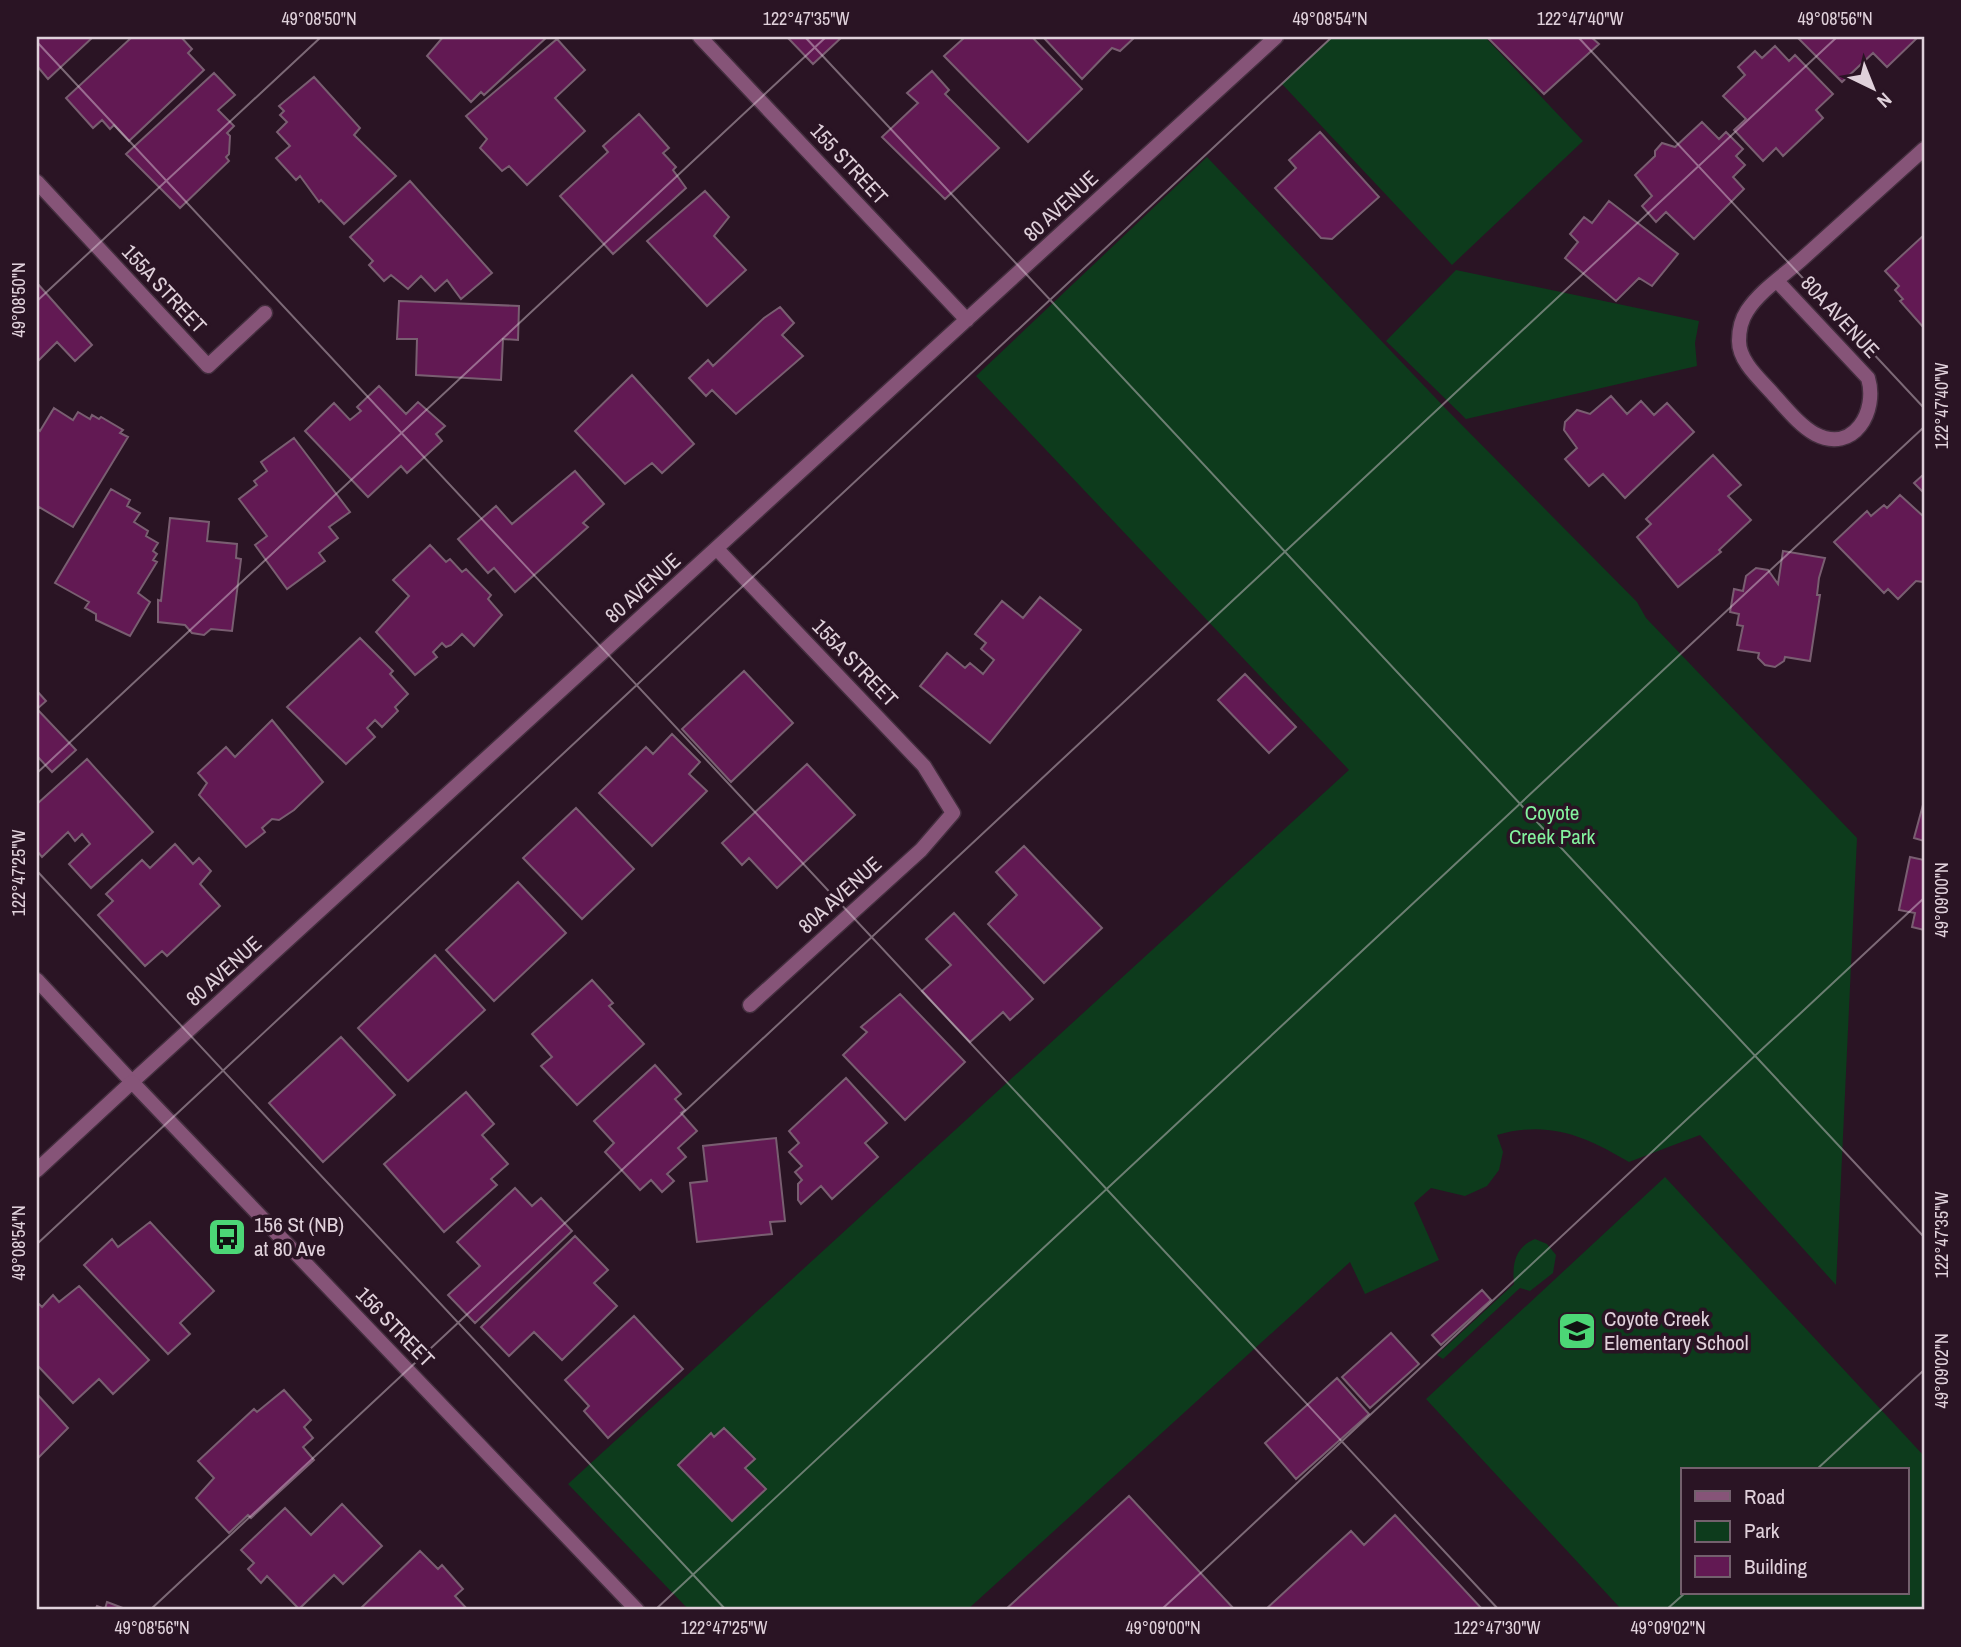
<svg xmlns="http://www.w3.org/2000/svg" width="1961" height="1647" viewBox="0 0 1961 1647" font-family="'Archivo Narrow',sans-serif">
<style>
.green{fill:#0d3b1c;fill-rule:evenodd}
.building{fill:#621953;stroke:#795e71;stroke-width:2}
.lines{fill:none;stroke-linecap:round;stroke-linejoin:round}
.minor-casing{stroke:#432e3e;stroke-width:17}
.tertiary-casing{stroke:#432e3e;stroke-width:17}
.minor{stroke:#865478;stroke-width:14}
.tertiary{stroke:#865478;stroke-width:14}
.ticks{fill:none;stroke:#e0d1db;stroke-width:2;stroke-opacity:0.45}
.labels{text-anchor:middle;stroke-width:7;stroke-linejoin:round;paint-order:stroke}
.street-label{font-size:21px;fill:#e0d1db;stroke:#2a1424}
.park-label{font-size:21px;fill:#84f39f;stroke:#2a1424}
.poi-label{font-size:21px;fill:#e0d1db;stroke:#2a1424;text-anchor:start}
.neatline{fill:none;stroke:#e0d1db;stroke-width:2.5}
.ticks-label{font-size:18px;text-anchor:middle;fill:#e0d1db}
</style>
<rect width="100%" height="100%" fill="#2a1424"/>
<!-- green -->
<path class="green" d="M1333,37H1485L1583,141L1452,265L1282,84Z
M1207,157L1446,409L1637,602L1646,618L1857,838L1836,1285L1700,1135L1629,1162C1585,1136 1549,1120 1497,1135L1503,1152L1499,1170L1487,1186L1465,1196L1431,1188L1414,1203L1439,1260L1365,1294L1350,1262L967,1610H689L568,1484L1349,770L976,376Z
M1456,270L1699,321L1695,343L1697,366L1466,419L1386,341Z
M1665,1177L1924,1456V1610H1622L1426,1399ZM1683,1470H1907V1593H1683Z
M1535,1239L1547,1244L1556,1255L1553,1273L1530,1291L1520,1288L1443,1359L1437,1355L1514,1284C1512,1264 1515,1247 1535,1239Z"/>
<!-- building -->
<path class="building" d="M37,37H93L48,79L37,66Z
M132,37H181L192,49L188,53L204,70L129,141L114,125L110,129L102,120L93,128L66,98Z
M443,37H547L484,95L481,92L471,102L427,56Z
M787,37H842L813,64Z
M965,37H1032L1082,89L1028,142L944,56Z
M1043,37H1135L1120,51L1112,48L1082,79Z
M1487,37H1591L1599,44L1544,94Z
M1914,37L1916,39L1887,67L1873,53L1842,82L1798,38Z
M557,39L585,70L555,98L585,131L527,185L509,166L502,171L480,148L487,139L466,116Z
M1775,46L1789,61L1795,55L1833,94L1816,110L1823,118L1783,156L1776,148L1763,161L1734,130L1746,119L1723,96L1745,75L1738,67L1755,51L1762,58Z
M932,71L949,90L945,94L999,148L945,199L882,137L918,103L907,93Z
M214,73L235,95L218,110L234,126L227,133L230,136L229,154L226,157L229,161L180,208L126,154Z
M314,77L360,128L354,135L396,176L344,224L321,200L319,202L300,176L296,180L276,158L290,146L277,132L287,122L280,115L284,111L279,106Z
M639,114L669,148L663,153L676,167L673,170L686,188L613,254L560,196L608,152L603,146Z
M1702,122L1719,139L1726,132L1743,149L1736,156L1745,165L1733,177L1744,189L1694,239L1666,212L1656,222L1642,206L1652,196L1635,175L1655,156V151L1662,143L1675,147Z
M1320,132L1379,197L1332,239L1321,238L1275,188L1296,168L1289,160Z
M410,181L492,273L461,299L447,280L435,291L421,276L408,289L391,275L384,281L369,265L373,261L350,237Z
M705,191L729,217L714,236L746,270L707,306L647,241Z
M1609,201L1678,254L1652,286L1639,278L1616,301L1565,258L1578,242L1570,234L1584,217L1592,223Z
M1924,235V328L1900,301L1903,299L1895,290L1899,286L1885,271Z
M37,283L92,345L75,361L57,342L37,362Z
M399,301L519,306L518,340L503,339L501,380L416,375L417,339H397Z
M780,307L794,323L782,335L803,356L736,414L712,390L706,396L689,378L708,360L713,366L764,318Z
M632,375L694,444L662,473L652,463L625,484L575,431Z
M379,386L406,414L418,402L445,426L436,434L442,441L407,473L401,466L368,497L305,431L334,403L350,420L361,411L357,407Z
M1611,396L1627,414L1641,401L1654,415L1667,403L1694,432L1625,498L1603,474L1589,486L1565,459L1577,448L1564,430L1565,422L1577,410L1590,414Z
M54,408L73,420L78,412L90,419L92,415L99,419L101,417L123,430L120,433L128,437L73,527L39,507L37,512V428L40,431Z
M294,438L350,512L329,527L338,538L319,553L325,561L287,589L255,545L267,536L239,499L257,485L254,481L267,471L261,462Z
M1713,455L1741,485L1728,496L1751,520L1719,550L1721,552L1678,587L1637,537L1651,524L1646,519Z
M575,471L604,504L583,523L588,527L515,592L494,568L488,573L458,539L496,506L512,524Z
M1924,474V493L1914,483Z
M111,489L130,500L127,506L140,513L134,522L148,531L146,536L158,543L153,551L157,554L153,560L157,562L138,593L150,602L130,636L96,620V614L85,608L89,602L55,583Z
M1900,495L1924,517V582L1916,581L1898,599L1888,589L1884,593L1834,542L1867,511L1871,516L1884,505L1887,508Z
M170,518L209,522L207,541L237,544L236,558L241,559L232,631L211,629L204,635L192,633L185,625L158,622V600L161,601Z
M430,545L446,562L450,559L462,572L466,569L491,595L488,599L502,615L474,646L462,634L451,645L446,647L442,643L433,652L437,657L415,675L376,632L409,596L393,580Z
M1783,551L1825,558L1819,578L1817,595H1820L1810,661L1785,657L1784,661L1775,667L1765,665L1758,658L1759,653L1738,650L1743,626L1737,625L1739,614L1730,612L1734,589L1743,591L1746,576L1756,568L1768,570L1778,584Z
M1040,597L1081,630L990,743L920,686L947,653L965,668L970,663L983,674L994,660L981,649L986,643L975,634L1002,601L1023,618Z
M360,638L393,671L390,674L408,694L395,707L398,711L382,727L375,720L367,728L375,737L346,764L287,707Z
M744,671L793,723L731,782L682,729Z
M1245,674L1296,727L1269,753L1218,700Z
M37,691L46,701L37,709L76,750L52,772L37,756Z
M272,720L323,782L294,810L279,820L272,819L262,828L265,832L246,847L199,795L207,783L198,773L226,747L235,757Z
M672,734L700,762L689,774L707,791L652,846L599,793L646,747L653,754Z
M87,759L153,832L91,888L69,864L90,844L82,834L75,841L68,832L42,857L37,851V804Z
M807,764L855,815L777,888L749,858L742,865L722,843Z
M1924,801V841L1914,838Z
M576,808L634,869L582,919L523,858Z
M175,844L193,864L199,858L211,871L200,884L220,906L167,956L162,951L145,966L98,915L113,901L106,894L142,860L150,868Z
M1024,846L1102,928L1044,983L988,924L1017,895L996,872Z
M1910,857L1924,860V930L1912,927L1915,913L1899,910Z
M518,882L566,933L494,1001L446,950Z
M954,913L1033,999L1010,1020L1003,1012L970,1042L922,991L951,965L926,939Z
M435,955L485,1010L408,1081L358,1028Z
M592,980L613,1003L609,1006L644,1044L577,1105L541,1066L552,1057L532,1034Z
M900,994L965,1062L905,1120L843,1055L867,1032L861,1027Z
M341,1037L395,1095L323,1162L269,1103Z
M655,1065L681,1094L675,1099L685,1110L681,1113L697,1131L678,1148L686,1157L667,1174L674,1181L662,1192L651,1180L640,1190L605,1152L614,1143L594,1121Z
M846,1078L887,1123L865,1143L878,1157L832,1199L821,1186L801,1204L798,1200V1184L802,1180L795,1172L802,1166L789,1152L799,1143L789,1131Z
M466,1092L494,1124L482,1135L508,1164L491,1179L497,1185L444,1232L384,1164Z
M776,1138L785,1221L770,1222L772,1234L697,1242L690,1183L707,1181L703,1146Z
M515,1188L532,1206L541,1198L572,1231L475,1323L448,1295L480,1266L457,1242Z
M150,1222L214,1291L180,1323L190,1334L168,1354L84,1265L112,1239L118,1247Z
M575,1236L608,1270L594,1283L617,1306L562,1360L534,1332L509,1356L481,1327Z
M79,1286L149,1360L113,1394L99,1379L73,1403L37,1365V1307L39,1304L42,1307L53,1295L59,1302Z
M1482,1290L1491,1300L1441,1345L1432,1335Z
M634,1316L683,1369L608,1438L584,1411L589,1406L565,1380Z
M1391,1333L1419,1364L1370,1408L1342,1377Z
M1337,1378L1369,1414L1296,1479L1265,1443Z
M284,1390L311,1420L304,1427L313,1438L303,1447L314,1460L251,1518L248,1515L229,1533L196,1498L214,1478L198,1461L254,1409L257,1412Z
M37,1394L68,1428L37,1459Z
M724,1428L755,1459L745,1468L766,1489L732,1521L678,1465L711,1433L714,1437Z
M1129,1496L1235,1610H1005Z
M342,1504L382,1546L343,1584L334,1575L299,1609L267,1576L261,1583L248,1569L254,1563L241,1550L285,1508L311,1535Z
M1395,1515L1483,1610H1265L1351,1531L1364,1545Z
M420,1551L438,1569L442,1565L463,1589L455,1596L468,1610H359Z
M107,1602L128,1610H95L97,1606L105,1609Z"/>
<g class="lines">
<defs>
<path id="minor" d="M700,37L967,320
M37,182L208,366L265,313
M1777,281L1868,378C1878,411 1854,454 1815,434C1799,425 1786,408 1773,394C1761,380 1739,362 1739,341C1739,331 1741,320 1747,311C1760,291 1783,276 1801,260C1842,223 1883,186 1924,149
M717,549L924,766L953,813L921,850L750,1005
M37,980L132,1082L1276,37"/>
<path id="tertiary" d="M37,1170L132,1082L637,1610"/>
</defs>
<!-- minor casing -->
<use href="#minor" class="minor-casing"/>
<!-- tertiary casing -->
<use href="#tertiary" class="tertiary-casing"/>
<!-- minor -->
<use href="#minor" class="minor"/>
<!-- tertiary -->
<use href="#tertiary" class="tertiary"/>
</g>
<!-- ticks -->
<path class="ticks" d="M805,37L1924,1237M1578,37L1924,408M37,42L1499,1610M37,301L321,37M37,773L826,37M37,871L726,1610M37,1244L1332,37M1816,1470L1924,1370M150,1610L1837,37M655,1610L1924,427M1161,1610L1924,898M1666,1610L1685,1593"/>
<!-- icons -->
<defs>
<symbol id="bus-square" viewBox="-11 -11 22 22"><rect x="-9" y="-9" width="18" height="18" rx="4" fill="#4cd676" stroke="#2a1424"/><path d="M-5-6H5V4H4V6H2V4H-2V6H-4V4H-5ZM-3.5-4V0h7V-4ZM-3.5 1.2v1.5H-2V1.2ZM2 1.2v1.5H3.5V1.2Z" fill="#111"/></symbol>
<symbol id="school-square" viewBox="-11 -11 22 22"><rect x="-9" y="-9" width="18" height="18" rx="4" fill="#4cd676" stroke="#2a1424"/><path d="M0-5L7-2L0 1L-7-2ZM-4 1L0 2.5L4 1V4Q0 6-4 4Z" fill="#111"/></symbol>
</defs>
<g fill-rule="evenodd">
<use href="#bus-square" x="205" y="1215" width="44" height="44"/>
<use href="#school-square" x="1555" y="1309" width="44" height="44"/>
</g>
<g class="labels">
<!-- street labels -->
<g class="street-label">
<text transform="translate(849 164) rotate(47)" y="7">155 STREET</text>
<text transform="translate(1061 206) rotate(-43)" y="7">80 AVENUE</text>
<text transform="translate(164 289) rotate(47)" y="7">155A STREET</text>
<text transform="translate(1840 317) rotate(47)" y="7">80A AVENUE</text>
<text transform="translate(643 588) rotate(-42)" y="7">80 AVENUE</text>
<text transform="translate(855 663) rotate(46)" y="7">155A STREET</text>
<text transform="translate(840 895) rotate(-42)" y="7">80A AVENUE</text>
<text transform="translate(224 971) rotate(-42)" y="7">80 AVENUE</text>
<text transform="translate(395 1327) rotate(46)" y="7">156 STREET</text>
</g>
<!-- park labels -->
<g class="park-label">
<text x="1552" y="820">Coyote<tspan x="1552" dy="24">Creek Park</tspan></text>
</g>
<!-- poi labels -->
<g class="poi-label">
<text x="254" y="1232">156 St (NB)<tspan x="254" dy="24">at 80 Ave</tspan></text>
<text x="1604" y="1326">Coyote Creek<tspan x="1604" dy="24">Elementary School</tspan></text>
</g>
</g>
<!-- border -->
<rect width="1961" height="1647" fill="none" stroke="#2a1424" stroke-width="77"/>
<!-- legend -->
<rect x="1681" y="1468" width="228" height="126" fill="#2a1424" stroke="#73606d" stroke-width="2"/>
<rect x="1695" y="1491" width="35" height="10" fill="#865478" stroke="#73606d" stroke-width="2"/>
<text x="1744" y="1504" font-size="21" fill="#e0d1db">Road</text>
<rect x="1695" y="1521" width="35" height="21" fill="#0d3b1c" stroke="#73606d" stroke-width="2"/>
<text x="1744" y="1538" font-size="21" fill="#e0d1db">Park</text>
<rect x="1695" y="1556" width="35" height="21" fill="#621953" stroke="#73606d" stroke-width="2"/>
<text x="1744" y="1574" font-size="21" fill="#e0d1db">Building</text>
<!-- north arrow -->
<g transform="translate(1873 88) rotate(137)" stroke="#2a1424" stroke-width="5" paint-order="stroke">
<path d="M0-5L12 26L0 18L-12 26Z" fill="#e0d1db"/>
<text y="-10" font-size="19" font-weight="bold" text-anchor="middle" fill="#e0d1db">N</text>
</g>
<rect x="38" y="38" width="1885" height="1570" class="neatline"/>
<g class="ticks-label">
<text x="319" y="25">49°08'50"N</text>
<text x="806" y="25">122°47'35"W</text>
<text x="1330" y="25">49°08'54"N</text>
<text x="1580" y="25">122°47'40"W</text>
<text x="1835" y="25">49°08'56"N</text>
<text transform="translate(19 300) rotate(-90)" y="6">49°08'50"N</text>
<text transform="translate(1942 406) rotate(-90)" y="6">122°47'40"W</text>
<text transform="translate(19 873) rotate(-90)" y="6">122°47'25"W</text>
<text transform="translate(1942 900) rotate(-90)" y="6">49°09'00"N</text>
<text transform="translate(1942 1235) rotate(-90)" y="6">122°47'35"W</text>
<text transform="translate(19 1243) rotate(-90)" y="6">49°08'54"N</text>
<text transform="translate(1942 1371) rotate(-90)" y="6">49°09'02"N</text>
<text x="152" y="1634">49°08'56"N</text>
<text x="724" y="1634">122°47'25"W</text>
<text x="1163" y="1634">49°09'00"N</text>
<text x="1497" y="1634">122°47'30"W</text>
<text x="1668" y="1634">49°09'02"N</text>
</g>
</svg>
